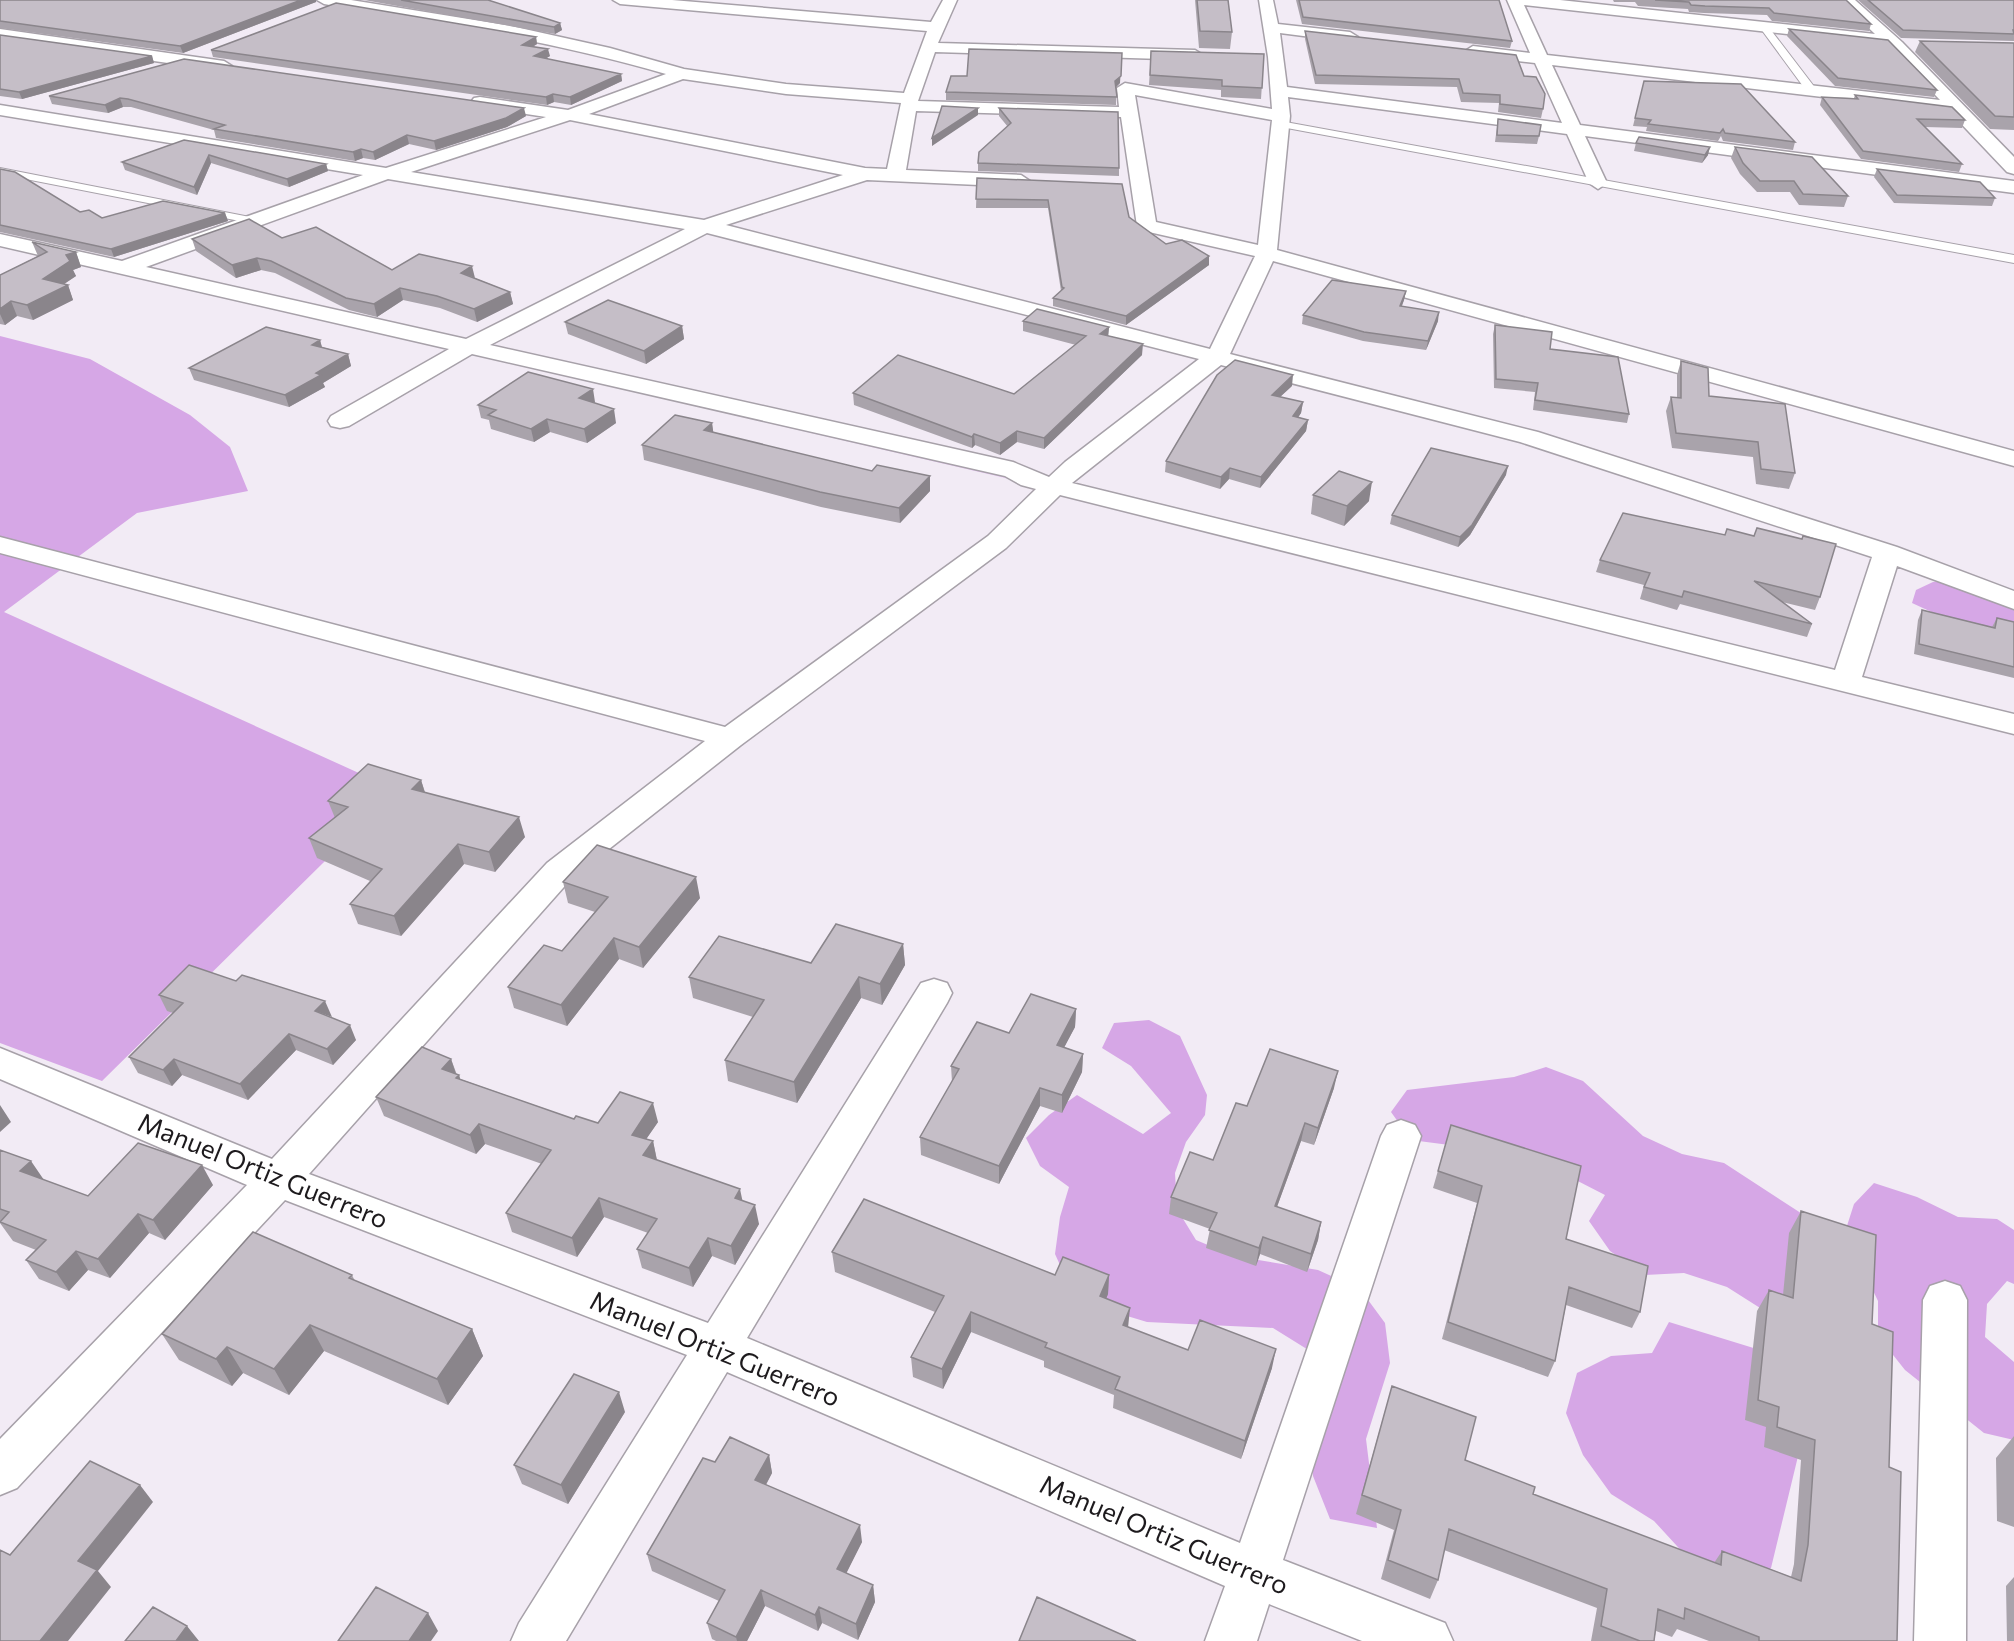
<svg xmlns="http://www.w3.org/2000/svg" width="2014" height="1641" viewBox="0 0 2014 1641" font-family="Commissioner,sans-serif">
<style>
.green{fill:#eccdf7}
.forest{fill:#d6a7e6}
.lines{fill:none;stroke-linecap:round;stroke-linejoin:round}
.lane-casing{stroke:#a7a1a9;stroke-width:2}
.street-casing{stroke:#a7a1a9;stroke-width:3}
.lane{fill:#fff;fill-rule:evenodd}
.street{fill:#fff;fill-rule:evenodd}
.wall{fill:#a9a3ab}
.shaded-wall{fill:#8a858b}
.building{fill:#c5bec7;stroke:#8a858b;stroke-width:1.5}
.labels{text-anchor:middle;stroke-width:6;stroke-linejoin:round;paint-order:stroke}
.near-street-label{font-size:26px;fill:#1d1a1d;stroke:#fff}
</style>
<rect width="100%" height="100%" fill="#f2ebf5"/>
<!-- green -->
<path class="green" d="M480,356L1012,476V479H1009Z"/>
<!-- forest -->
<path class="forest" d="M0,336L90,359L190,415L230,447L248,491L137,513L4,612L361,774L392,795L102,1081L0,1043Z
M1957,579L2014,599V634L1962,626L1912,603L1916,590L1933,582Z
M1149,1020L1180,1036L1207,1095L1205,1115L1186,1142L1175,1173L1177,1209L1196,1240L1234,1256L1318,1270L1360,1289L1385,1323L1390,1363L1366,1439L1377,1528L1330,1519L1313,1476L1310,1351L1273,1328L1147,1322L1104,1309L1070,1287L1055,1254L1060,1217L1069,1187L1040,1166L1026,1138L1049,1115L1077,1095L1143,1134L1171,1113L1131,1066L1102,1048L1114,1023Z
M1546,1067L1583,1081L1643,1136L1682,1154L1724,1163L1807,1217V1267L1768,1313L1727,1287L1684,1273L1645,1275L1610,1251L1589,1221L1605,1195L1568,1176L1488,1150L1411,1140L1391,1112L1407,1090L1514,1077Z
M1874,1183L1917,1197L1958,1217L1997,1219L2014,1230V1284L2007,1281L1987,1304L1985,1337L2014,1362V1440L1984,1433L1905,1370L1878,1336V1301L1845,1232L1854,1204Z
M1669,1322L1760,1350L1800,1448L1771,1568L1734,1591L1688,1558L1654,1521L1611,1494L1583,1455L1566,1413L1577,1373L1611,1356L1652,1353Z"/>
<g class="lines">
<defs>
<path id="lane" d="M1761,25H1767L1816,89V93H1808L1761,29Z
M1280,121L2014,255V263L1276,126V122Z
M0,168L255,218L261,221L255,224L0,174Z"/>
<path id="street" d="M317,0H351L511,26L610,48L684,69L786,84L904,93L927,31L620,4L613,0H672L931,22L943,0H957L938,43L1195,50L1203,55L1195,60L935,52L918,101L1119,107L1117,88L1125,83L1272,109L1268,57L1259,0H1273L1278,24L1350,32L1358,37L1350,42L1280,33L1287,87L1562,123L1535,63L1473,56L1465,51L1473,46L1530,53L1507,0H1560L1875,34L1839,0H1855L1902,42L2014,157V174L2007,172L1950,112L1552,65L1580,125L2014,181V193L1585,136L1607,183L1598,189L1589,183L1567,134L1288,97L1290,116L1277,250L2014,451V466L1273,261L1230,354L1538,432L1897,547L2014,591V609L1897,566L1862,677L2014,714V734L1060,495L1006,548L741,745L571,879L309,1174L708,1323L921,983L934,979L947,983L952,993L947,1003L747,1338L1240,1543L1381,1136L1387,1125L1401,1120L1415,1125L1421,1136L1283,1560L1445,1623L1453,1641H1362L1269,1604L1257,1641H1205L1225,1586L727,1372L566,1641H511L519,1623L687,1355L285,1200L17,1488L0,1495V1439L247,1185L0,1079V1048L272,1159L547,863L705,741L0,553V537L725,727L988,536L1036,489L1021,485L1005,476L472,354L349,426L340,428L331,426L328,421L331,416L449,349L0,246V234L122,261L363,175L0,115V105L386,168L546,117L474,106L471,102L474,98L480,97L568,110L666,74C554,41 439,24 324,4ZM1524,5L1887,45L1940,100L1547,55ZM683,79L786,94L901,103L887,169L865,168L589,114ZM1135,95L1272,120L1258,245L1156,222ZM916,111L1121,117L1137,226L1140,230L1255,256L1210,349L726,225L867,180L1021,187L1030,181L1021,175L906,170ZM570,120L843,175L704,220L411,172ZM388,179L685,229L466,339L146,267ZM707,233L1199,359L1065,462L1049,477L1013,462L490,345ZM1221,365L1520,442L1872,557L1835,670L1072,483Z
M0,29L224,61L232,66L224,71L0,39Z
M1945,1281L1960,1286L1967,1300L1966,1641H1914L1923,1300L1930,1286Z"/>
</defs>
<!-- lane casing -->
<use href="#lane" class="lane-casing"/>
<!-- street casing -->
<use href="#street" class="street-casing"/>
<!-- lane -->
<use href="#lane" class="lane"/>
<!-- street -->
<use href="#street" class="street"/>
</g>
<!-- wall -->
<path class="wall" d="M0,0H316V2L183,53L0,28Z
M364,0H488L560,23L562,30L555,34Z
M1195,0H1228L1232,32L1230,49L1199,48Z
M1296,0H1499L1512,41L1510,48L1302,24Z
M1613,0H1846L1871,24L1869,31L1772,21L1767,15L1704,13L1689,12L1688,9L1638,6L1635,2H1614Z
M1858,0H2014V41L1901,38Z
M1789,29L1937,90L1934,97L1835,86L1787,36Z
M1305,31L1524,76L1543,109L1541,118L1498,112L1499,103L1461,102L1457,87L1315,84L1305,39Z
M0,35L152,56L154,63L22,99L0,96Z
M536,37L537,44L533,47L550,56L545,59L621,74L622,81L571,105L554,102L547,105L213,57L211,50Z
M1920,41L2014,43V130L1990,129L1915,52Z
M1151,51L1264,54L1261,99L1221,97V90L1149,85Z
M184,59L526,116L507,127L436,150L409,144L375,160L363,158L355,161L216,138L214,130L131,107H123L108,113L52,104L49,96Z
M1644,81L1795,142L1793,150L1723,141L1721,136L1718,141L1646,131L1647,127L1633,126Z
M1120,83L1116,87V105L946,100V92Z
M1855,95L1965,120L1962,128L1925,127L1962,164L1959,172L1861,159L1820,105L1822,97L1854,98Z
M999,108L1119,168V176L978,171V163L1008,127L999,116Z
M1498,119L1539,136L1537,144L1495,142Z
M184,140L326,164L328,171L289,187L211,163L197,195L125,170L122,162Z
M1636,143L1708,155L1702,163L1634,151Z
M1735,147L1848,196L1844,207L1799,205L1790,192H1757L1740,174L1731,158Z
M0,169L80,212L102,218L225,213L228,221L114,257L0,232Z
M1877,169L1995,198L1992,206L1894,203L1874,177Z
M977,178L1129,217L1166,244L1209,256V265L1126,325L1053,306V298L1061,291L1048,208H976Z
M282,238L392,270L475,278L510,292L513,304L477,322L440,308L403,300L377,317L349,310L275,273L261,270L236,278L196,251L192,239Z
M32,242L76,252L81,267L73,270L76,276L64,284L68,285L73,300L33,320L17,316L5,325L0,324V275L38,256Z
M1406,291L1404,300L1402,306L1438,321L1426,350L1363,341L1302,324L1303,315Z
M1023,321L1109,327L1108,336L1142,355L1044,449L1017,442L1000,455L975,445L972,448L854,405L853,393L1014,394L1076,345L1023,331Z
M565,322L682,326L684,339L646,364L568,334Z
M1495,325L1550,349L1629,414L1627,423L1533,410L1535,392L1494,388L1493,334Z
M320,340L322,347L348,354L351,366L323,383L325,387L289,407L194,380L189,368Z
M1681,361L1709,396L1795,473L1789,489L1756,484L1753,457L1672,448L1666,411L1671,397H1677V375Z
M1292,386L1280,397L1303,402L1301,413L1298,417L1308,420L1306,431L1260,488L1229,479L1220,489L1165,472L1166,461Z
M595,402L594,403L616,423L587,443L550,432L534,442L491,429L489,420L481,418L478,405Z
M712,423L713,433L872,471L930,476V491L900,523L821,507L644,460L642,445Z
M1506,475L1470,535L1458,547L1390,524L1392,515Z
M1313,495L1369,501L1344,526L1311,514Z
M1725,535L1820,597L1815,610L1782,602L1812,624L1807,637L1680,604L1677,610L1640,599L1644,585L1596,572L1600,560Z
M1922,610L1992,627L1997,618L2014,622V678L1914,654L1918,620Z
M421,780L425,792L525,837L495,872L464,864L401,936L358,924L350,904L370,881L317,858L309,838L335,818L328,801Z
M563,882L700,898L643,968L619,959L567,1026L514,1008L508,987L562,951L595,912L568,903Z
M903,944L905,965L882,1005L861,998L797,1103L728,1081L725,1060L753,1017L693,998L689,977L811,963Z
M159,995L331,1018L356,1040L333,1065L296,1050L248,1100L182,1075L172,1086L138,1073L129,1057L173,1013L167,1011Z
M1076,1009L1075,1027L1064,1047L1083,1054L1082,1072L1062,1113L1040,1106L999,1184L921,1155L920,1137L952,1082L951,1066L1009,1033Z
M451,1059L457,1075H459L460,1079L574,1119L598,1123L658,1122L646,1139L653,1141L657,1160L742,1201L759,1224L735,1265L712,1256L693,1287L642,1268L637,1249L648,1233L604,1217L577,1257L512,1232L506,1213L542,1164L485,1144L476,1154L384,1116L376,1097Z
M1334,1088L1314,1145L1301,1141L1277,1207L1321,1222L1318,1240L1307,1272L1260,1254L1256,1266L1206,1248L1210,1229L1169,1214L1171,1197L1213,1160L1247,1106Z
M1451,1125L1640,1312L1632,1328L1566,1305L1555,1361L1548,1377L1442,1339L1477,1203L1433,1188Z
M0,1150L43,1180L88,1196L213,1185L165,1240L149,1233L110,1278L88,1270L69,1291L39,1279L26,1260L36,1250L13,1241L0,1223Z
M1801,1211L1872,1324L1889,1467L1897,1641H1709L1677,1629L1672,1637L1656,1631L1654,1641H1591L1597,1608L1444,1550L1438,1580L1430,1599L1381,1579L1394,1530L1356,1514L1392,1386L1465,1460L1533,1494L1714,1563L1722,1551L1791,1577L1794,1564L1801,1460L1764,1447L1766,1427L1745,1420L1757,1311L1769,1290L1783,1295L1789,1233Z
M832,1252L1055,1275H1109L1108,1294L1106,1299L1128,1327L1188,1350L1272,1368L1241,1459L1113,1408L1114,1395L1044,1367V1361L971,1332L943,1389L913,1377L911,1357L935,1312L835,1272Z
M352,1275L355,1281L472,1329L483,1356L448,1405L324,1351L289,1395L243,1373L232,1386L179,1360L162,1334Z
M625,1412L568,1504L522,1484L514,1465Z
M2014,1436V1527L1997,1521L1996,1458Z
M769,1455L772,1473L766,1485L862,1542L846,1573L873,1585L875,1602L858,1640L822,1623L818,1631L765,1606L747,1641H716L712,1639L707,1623L719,1601L652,1571L647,1554L715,1462Z
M2014,1577V1641H2007L2006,1586Z"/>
<!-- shaded-wall -->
<path class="shaded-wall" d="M301,0H316V2L183,53L180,46Z
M560,23L562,30L555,34L554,27Z
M536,37L537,44L523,52L522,45Z
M548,49L550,56L536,64L534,56Z
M1122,53L1120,83L1115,88V81Z
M152,56L154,63L22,99L19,92Z
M621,74L622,81L571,105L570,97Z
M553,94L554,102L547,105L546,97Z
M120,98L123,107L108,113L105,105Z
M524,108L526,116L507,127L436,150L434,141Z
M978,108V115L932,146V138Z
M407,135L409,144L375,160L373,152Z
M1710,147L1708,155L1702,163L1705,155Z
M361,149L363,158L355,161L353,152Z
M209,155L211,163L197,195L194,187Z
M326,164L328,171L289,187L287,179Z
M225,213L228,221L114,257L111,249Z
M76,252L81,267L73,270L76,276L49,294L43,279L66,255Z
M1209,256V265L1126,325V316Z
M257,258L261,270L236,278L232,265Z
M472,266L475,278L461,273Z
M68,285L73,300L33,320L27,305Z
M400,288L403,300L377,317L374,304Z
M1406,291L1404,300L1398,315L1400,306Z
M510,292L513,304L477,322L474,309Z
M11,301L17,316L5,325L0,314V309Z
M1439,312L1438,321L1426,350L1428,341Z
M682,326L684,339L646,364L644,351Z
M1109,327L1108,338L1100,334Z
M320,340L323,352L312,345Z
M1143,344L1142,355L1044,449V438Z
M348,354L351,366L323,383L325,387L289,407L285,395L316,373Z
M1293,375L1292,386L1270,406L1272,395Z
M593,389L595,402L581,411L579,398Z
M1303,402L1301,413L1292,427L1293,416Z
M614,409L616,423L587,443L584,429Z
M547,419L550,432L534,442L531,429Z
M1308,420L1306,431L1260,488L1261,477Z
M712,423L714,437L704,430Z
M1017,431V442L1000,455V443Z
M974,434L975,445L972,448V437Z
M1508,466L1506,475L1470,535L1458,547L1460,537Z
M1230,468L1229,479L1220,489L1221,477Z
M930,476V491L900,523L899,508Z
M1372,482L1369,501L1344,526L1347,506Z
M421,780L427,800L412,789Z
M519,817L525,837L495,872L489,852Z
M458,844L464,864L401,936L394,916Z
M696,877L700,898L643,968L639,947Z
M614,938L619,959L567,1026L561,1005Z
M903,944L905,965L882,1005L880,984Z
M859,977L861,998L797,1103L794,1082Z
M325,1001L332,1017L315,1011Z
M1076,1009L1075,1027L1056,1063L1057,1045Z
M350,1025L356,1040L333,1065L327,1049Z
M289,1034L296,1050L248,1100L240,1084Z
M1083,1054L1082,1072L1062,1113V1095Z
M174,1059L182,1075L172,1086L163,1070Z
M451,1059L457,1077L459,1075L465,1095L442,1069Z
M1338,1071L1334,1088L1314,1145L1318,1128Z
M1040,1088V1106L999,1184V1166Z
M653,1103L658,1122L636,1154L632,1135Z
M0,1105L11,1122L0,1132Z
M1305,1123L1301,1141L1271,1223L1275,1206Z
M479,1124L485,1144L476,1154L470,1135Z
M653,1141L657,1161L643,1155Z
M31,1161L44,1180L20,1171Z
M202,1165L213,1185L165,1240L153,1220Z
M740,1189L744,1208L735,1198Z
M599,1198L604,1217L577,1257L572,1238Z
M755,1205L759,1224L735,1265L731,1246Z
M138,1214L149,1233L110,1278L98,1259Z
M1321,1222L1318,1240L1307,1272L1311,1254Z
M1263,1237L1260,1254L1256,1266L1259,1248Z
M708,1238L712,1256L693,1287L689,1268Z
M76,1251L88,1270L69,1291L56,1272Z
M1109,1275L1108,1294L1099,1316L1100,1296Z
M1130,1308L1128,1328L1123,1325Z
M971,1312V1332L943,1389L942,1369Z
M310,1325L324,1351L289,1395L274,1369Z
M472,1329L483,1356L448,1405L437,1379Z
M227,1347L243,1373L232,1386L216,1359Z
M1276,1349L1272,1368L1241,1459L1245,1441Z
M619,1392L625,1412L568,1504L561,1485Z
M769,1455L772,1473L759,1497L755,1480Z
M140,1485L153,1502L98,1571L111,1587L68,1641H40L78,1561Z
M860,1525L862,1542L840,1586L837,1569Z
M873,1585L875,1602L858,1640L856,1624Z
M761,1590L765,1606L747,1641H737L736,1637Z
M819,1607L822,1623L818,1631L815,1615Z
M428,1613L438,1631L431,1641H409Z
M187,1626L199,1641H176Z"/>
<!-- building -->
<path class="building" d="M0,0H301L180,46L0,21Z
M401,0H488L560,23L554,27Z
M1197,0H1228L1232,32L1200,31Z
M1299,0H1499L1512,41L1303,17Z
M1655,0H1846L1871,24L1774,13L1769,8L1705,6L1691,5L1689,2Z
M1868,0H2014V30H2013L2014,34L1903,30Z
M336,3L536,37L522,45L548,49L534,56L621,74L570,97L553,94L546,97L211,50Z
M1789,29L1888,40L1937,90L1838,78Z
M1305,31L1516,55L1524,76L1536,77L1545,94L1543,109L1500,104V95L1463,93L1459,79L1316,75Z
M0,35L152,56L19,92L0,89Z
M1920,41L2014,43V117L1995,116Z
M969,49L1122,53L1121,76L1115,81L1117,97L946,92L951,76H967Z
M1151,51L1264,54L1262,88L1222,86V80L1150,75Z
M184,59L524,108L506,118L434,141L407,135L373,152L361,149L353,152L214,129L225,125L128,99L120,98L105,105L49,96Z
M1644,81L1741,84L1795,142L1725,133L1723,129L1720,133L1648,124L1651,120L1635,118Z
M1855,95L1952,107L1965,120L1917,119L1962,164L1863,151L1822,97L1858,99Z
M942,106L978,108L932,138Z
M999,108L1118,112L1119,168L978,163L979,152L1011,123Z
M1498,119L1541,125L1539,136L1497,135Z
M1639,137L1710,147L1705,155L1636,143Z
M184,140L326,164L287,179L209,155L194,187L122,162Z
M1735,147L1812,157L1848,196L1803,194L1794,181H1760L1743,163Z
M0,169L15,172L80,212L89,210L102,218L163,201L225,213L111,249L0,225Z
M1877,169L1980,182L1995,198L1897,195Z
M977,178L1122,184L1129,217L1166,244L1182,240L1209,256L1126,316L1053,298L1064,288L1062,287L1048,200L976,199Z
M249,219L282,238L316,227L392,270L419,254L472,266L461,273L510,292L474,309L437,296L400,288L374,304L346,298L271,261L257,258L232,265L192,239Z
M32,242L76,252L66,255L70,261L43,279L68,285L27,305L11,301L0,309V275L47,252Z
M1332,280L1406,291L1400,306L1439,312L1428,341L1364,332L1303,315Z
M608,300L682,326L644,351L565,322Z
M1037,309L1109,327L1100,334L1143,344L1044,438L1017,431L1000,443L974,434L972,437L853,393L898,355L1014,394L1086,336L1023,321Z
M1495,325L1552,332L1550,349L1618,357L1629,414L1535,400L1538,383L1496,379Z
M266,327L320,340L312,345L348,354L316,373L321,375L285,395L189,368Z
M1235,360L1293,375L1272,395L1303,402L1293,416L1308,420L1261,477L1230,468L1221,477L1166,461L1217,375Z
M1681,361L1708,368L1709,396L1785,404L1795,473L1761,469L1758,442L1676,433L1671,397L1681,398Z
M528,372L593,389L579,398L614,409L584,429L547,419L531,429L488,415L496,410L478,405Z
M675,415L712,423L704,430L872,471L877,465L930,476L899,508L820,492L642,445Z
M1431,448L1508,466L1472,525L1460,537L1392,515Z
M1339,471L1372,482L1347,506L1313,495Z
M1623,513L1725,535L1727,529L1754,536L1757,528L1802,539L1803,536L1836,544L1820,597L1754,581L1812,624L1684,591L1682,597L1644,587L1650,573L1600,560Z
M1922,610L1995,628L1997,618L2014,622V667L1919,644Z
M368,764L421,780L412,789L519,817L489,852L458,844L394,916L350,904L382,869L309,838L348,807L328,801Z
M597,845L696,877L639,947L614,938L561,1005L508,987L544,945L562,951L608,897L563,882Z
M836,924L903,944L880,984L859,977L794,1082L725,1060L764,1000L689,977L719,936L811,963Z
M189,965L236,981L242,975L325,1001L315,1011L350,1025L327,1049L289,1034L240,1084L174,1059L163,1070L129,1057L183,1003L159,995Z
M1031,994L1076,1009L1057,1045L1083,1054L1062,1095L1040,1088L999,1166L920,1137L959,1069L951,1066L977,1022L1009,1033Z
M422,1047L451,1059L442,1069L459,1075L456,1078L574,1119L576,1116L598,1123L620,1092L653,1103L632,1135L653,1141L643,1155L740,1189L735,1198L755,1205L731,1246L708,1238L689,1268L637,1249L657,1219L599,1198L572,1238L506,1213L551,1150L479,1124L470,1135L376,1097Z
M1270,1049L1338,1071L1318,1128L1305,1123L1275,1206L1321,1222L1311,1254L1263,1237L1259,1248L1209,1230L1217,1213L1171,1197L1190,1152L1213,1160L1236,1103L1247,1106Z
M1451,1125L1581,1166L1566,1239L1648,1266L1640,1312L1569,1287L1555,1361L1448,1322L1482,1186L1438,1171Z
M138,1143L202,1165L153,1220L138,1214L98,1259L76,1251L56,1272L26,1260L46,1240L0,1222L9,1212L0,1209V1150L31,1161L20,1171L88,1196Z
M864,1199L1055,1275L1063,1257L1109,1275L1100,1296L1130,1308L1123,1325L1188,1350L1200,1320L1276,1349L1245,1441L1115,1389L1120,1377L1045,1347L1047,1343L971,1312L942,1369L911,1357L944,1296L832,1252Z
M1801,1211L1876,1235L1872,1324L1893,1332L1889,1467L1901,1472L1897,1641H1759V1637L1685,1608L1684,1619L1658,1609L1654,1641H1640L1601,1626L1607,1589L1449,1529L1438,1580L1388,1560L1401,1510L1362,1495L1392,1386L1476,1417L1465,1460L1535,1487L1533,1494L1721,1565L1722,1551L1801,1581L1808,1545L1815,1440L1777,1427L1779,1407L1758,1400L1769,1290L1793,1298Z
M253,1232L352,1275L349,1278L472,1329L437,1379L310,1325L274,1369L227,1347L216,1359L162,1334Z
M574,1374L619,1392L561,1485L514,1465Z
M730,1437L769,1455L755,1480L860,1525L837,1569L873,1585L856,1624L819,1607L815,1615L761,1590L736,1637L707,1623L725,1590L647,1554L703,1458L715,1462Z
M90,1461L140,1485L78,1561L97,1570L40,1641H0V1550L10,1555Z
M376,1587L428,1613L409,1641H338Z
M1037,1597L1136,1641H1019Z
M153,1607L187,1626L176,1641H125Z"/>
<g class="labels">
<!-- near-street labels -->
<g class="near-street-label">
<text transform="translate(263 1171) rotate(22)" y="9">Manuel Ortiz Guerrero</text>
<text transform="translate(715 1349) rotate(22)" y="9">Manuel Ortiz Guerrero</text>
<text transform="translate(1164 1535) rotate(23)" y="9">Manuel Ortiz Guerrero</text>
</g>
</g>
</svg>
